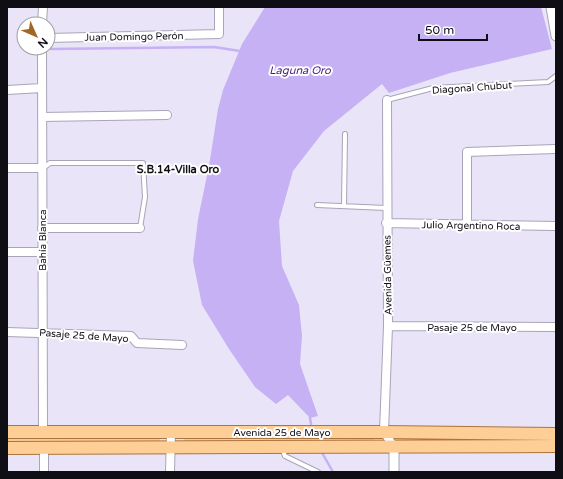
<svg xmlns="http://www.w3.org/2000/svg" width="563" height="479" viewBox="0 0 563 479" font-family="'Varela Round',sans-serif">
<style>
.green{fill:#f7c99b}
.water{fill:#c6b1f4}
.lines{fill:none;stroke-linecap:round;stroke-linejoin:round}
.stream{stroke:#c6b1f4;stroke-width:2.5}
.service-casing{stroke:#a9a4b8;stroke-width:6}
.minor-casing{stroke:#a9a4b8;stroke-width:10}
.tertiary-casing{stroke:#a9a4b8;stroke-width:11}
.primary-casing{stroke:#ab753d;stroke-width:14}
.service{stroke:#fff;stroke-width:4}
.minor{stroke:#fff;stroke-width:8}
.tertiary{stroke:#fff;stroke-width:9}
.primary{stroke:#fece97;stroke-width:12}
.labels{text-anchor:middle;stroke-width:4;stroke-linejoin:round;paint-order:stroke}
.street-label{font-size:10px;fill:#100e15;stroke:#fff}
.water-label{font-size:11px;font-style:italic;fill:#4a217f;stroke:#fff}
.neighbourhood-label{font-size:11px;font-weight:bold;fill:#100e15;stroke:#fff}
</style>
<rect width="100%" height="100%" fill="#eae4f9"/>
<!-- green -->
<path class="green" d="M374,435V440L184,441V436Z
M7,438H160V442L7,443Z"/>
<!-- water -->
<path class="water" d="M265,7H541L552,49L450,73L389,93L382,84L324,131L293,171L279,221L282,266L299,305L302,336L300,364L318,416L310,418L288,395L276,404L255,387L229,349L202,305L193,261L198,219L209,166L218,109L223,90L242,44Z"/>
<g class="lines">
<!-- stream -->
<path class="stream" d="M51,49L214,47L240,51
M310,418L311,424
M321,451L333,472"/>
<defs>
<path id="service" d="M387,100L433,88L548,82L556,76
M43,168L50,163H143L145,197L140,228
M317,205L386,208
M344,206L345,134
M282,448L285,456L318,472"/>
<path id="minor" d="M42,24L43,7
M48,38L219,34V7
M42,48L43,432
M7,90L42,88
M387,100L388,326L384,432L394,447
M42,117L167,115
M7,168H42
M386,223L556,226
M467,226V152L556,149
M42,228H140
M7,252H42
M388,326L556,327
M7,332L131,336L137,343L182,345
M44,447V472
M170,472L171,432"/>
<path id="tertiary" d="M551,7L556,36
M394,447V472"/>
<path id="primary" d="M7,432H384L556,434
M7,448L556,446"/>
</defs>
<!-- service casing -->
<use href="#service" class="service-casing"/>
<!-- minor casing -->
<use href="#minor" class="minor-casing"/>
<!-- tertiary casing -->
<use href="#tertiary" class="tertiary-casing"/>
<!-- primary casing -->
<use href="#primary" class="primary-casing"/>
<!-- service -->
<use href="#service" class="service"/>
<!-- minor -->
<use href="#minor" class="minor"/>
<!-- tertiary -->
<use href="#tertiary" class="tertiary"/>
<!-- primary -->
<use href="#primary" class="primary"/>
</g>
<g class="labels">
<!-- street labels -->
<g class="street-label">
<text transform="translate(134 36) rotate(-1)" y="4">Juan Domingo Perón</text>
<text transform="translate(472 87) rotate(-4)" y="4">Diagonal Chubut</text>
<text transform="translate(471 225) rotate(1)" y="4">Julio Argentino Roca</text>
<text transform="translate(42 240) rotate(-90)" y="4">Bahía Blanca</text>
<text transform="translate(387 275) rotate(-91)" y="4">Avenida Güemes</text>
<text x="472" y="331">Pasaje 25 de Mayo</text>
<text transform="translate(84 335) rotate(4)" y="4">Pasaje 25 de Mayo</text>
<text x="282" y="436">Avenida 25 de Mayo</text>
</g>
<!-- water labels -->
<g class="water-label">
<text x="300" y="74">Laguna Oro</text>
</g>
<!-- neighbourhood labels -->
<g class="neighbourhood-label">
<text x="178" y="173">S.B.14-Villa Oro</text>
</g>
</g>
<!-- border -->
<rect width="563" height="479" fill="none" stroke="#100e15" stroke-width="16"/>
<!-- north arrow -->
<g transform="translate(36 36) rotate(135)"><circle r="19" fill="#ffffff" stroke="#9f9fa1"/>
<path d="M0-3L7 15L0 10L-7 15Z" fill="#a06825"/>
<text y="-6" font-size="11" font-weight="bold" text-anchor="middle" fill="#100e15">N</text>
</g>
<!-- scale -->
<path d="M419 34v6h68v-6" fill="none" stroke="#100e15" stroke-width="2"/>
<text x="425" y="34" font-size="12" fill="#100e15" stroke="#ffffff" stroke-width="3" paint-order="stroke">50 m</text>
</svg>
